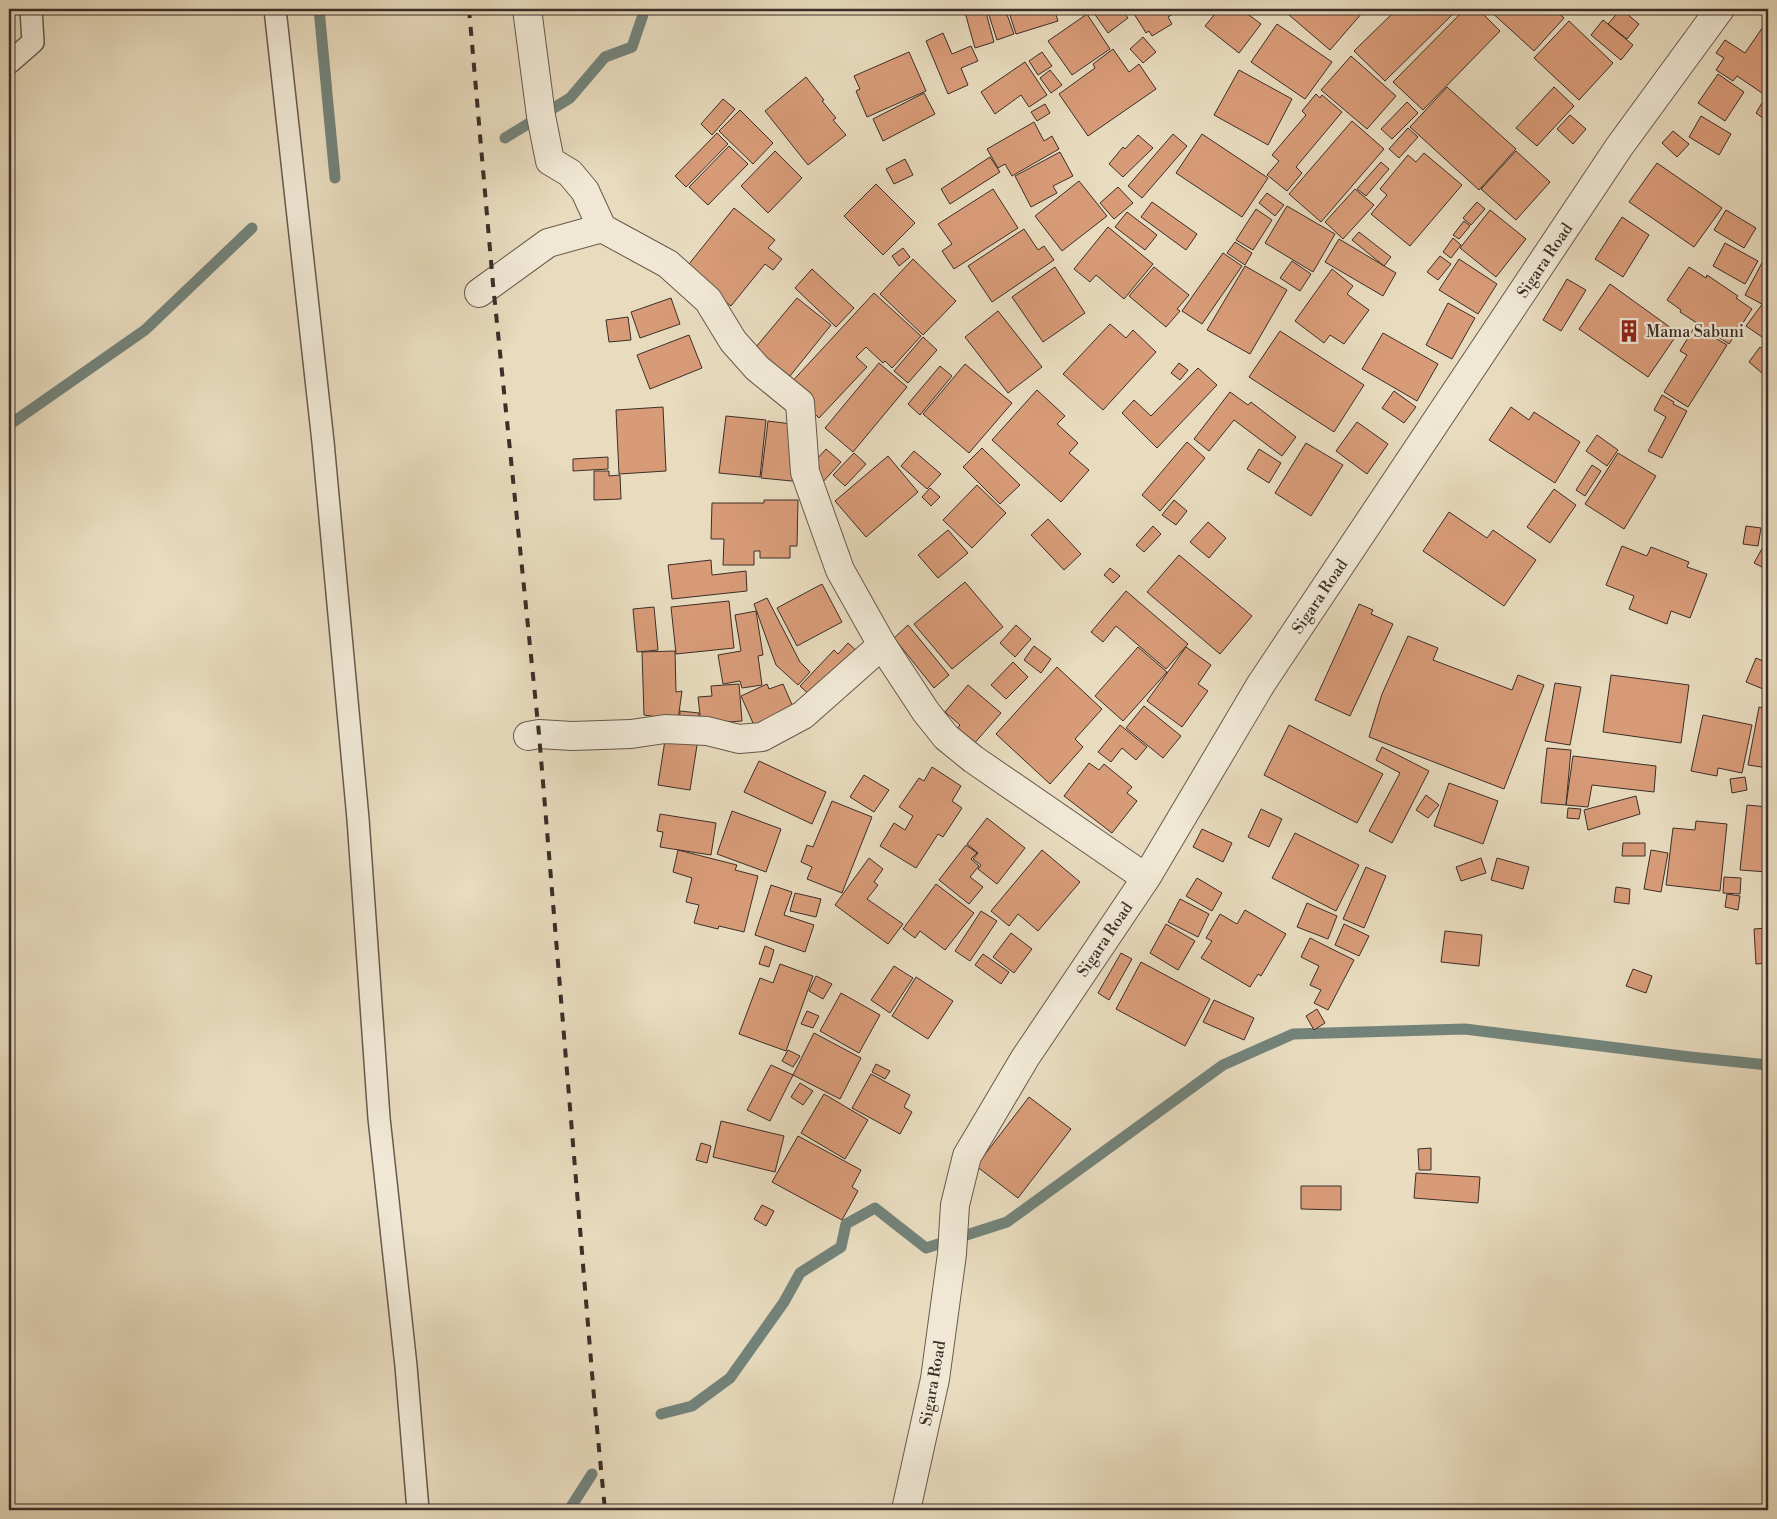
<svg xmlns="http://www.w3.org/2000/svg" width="1777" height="1519" viewBox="0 0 1777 1519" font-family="'Libre Bodoni',serif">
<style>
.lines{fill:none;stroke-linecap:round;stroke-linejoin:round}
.stream{stroke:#73837a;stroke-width:11}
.building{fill:#d89b78;stroke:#3c2e28}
.service-casing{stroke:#67594e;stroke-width:24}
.minor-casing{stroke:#67594e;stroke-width:30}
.service{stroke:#f0e8d5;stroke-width:21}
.minor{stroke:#f0e8d5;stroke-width:28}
.rail{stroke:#3c2e28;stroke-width:4;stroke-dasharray:9 9;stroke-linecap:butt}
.labels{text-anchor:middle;stroke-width:4.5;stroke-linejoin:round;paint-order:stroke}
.street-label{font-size:16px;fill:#3c2e28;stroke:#f0e8d5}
.poi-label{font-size:16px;fill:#3c2e28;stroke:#f0e8d5;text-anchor:start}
</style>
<rect width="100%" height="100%" fill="#e8dbbe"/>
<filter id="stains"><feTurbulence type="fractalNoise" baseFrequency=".004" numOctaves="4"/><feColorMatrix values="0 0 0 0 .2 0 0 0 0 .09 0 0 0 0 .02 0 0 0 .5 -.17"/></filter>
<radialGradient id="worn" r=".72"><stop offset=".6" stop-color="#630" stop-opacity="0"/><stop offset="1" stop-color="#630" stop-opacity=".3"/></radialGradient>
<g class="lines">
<!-- stream -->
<path class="stream" d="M319,9L335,178
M505,138L570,98L605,57L632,47L645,9
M9,425L145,330L252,228
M661,1414L692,1406L730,1378L784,1302L800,1273L841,1247L846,1224L875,1208L926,1248L1007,1222L1223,1065L1293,1034L1465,1029L1690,1057L1768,1065
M569,1510L592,1474"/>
</g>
<!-- building -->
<path class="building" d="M964,9H985L994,42L975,48Z
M987,9H1005L1014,34L997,40Z
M1008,9H1054L1058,21L1016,34Z
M1091,9H1121L1128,18L1108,33Z
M1131,9H1182L1168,17L1172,24L1152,36L1149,31L1146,33Z
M1219,9H1241L1261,24L1239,53L1205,26Z
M1282,9H1357L1362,13L1330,50Z
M1397,9H1458L1385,81L1354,51Z
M1465,9H1478L1500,31L1423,110L1393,82Z
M1488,9H1554L1564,18L1534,51Z
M1621,9L1639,24L1627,39L1608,24Z
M1087,14L1110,49L1072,75L1048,41Z
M1603,20L1633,45L1621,60L1591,35Z
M1569,21L1613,63L1579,100L1534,58Z
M1767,21L1768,22V97L1737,76L1733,81L1716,70L1724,58L1716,53L1725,40L1745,53Z
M1277,24L1332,62L1305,99L1251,62Z
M943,33L952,54L971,46L978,61L961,68L968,85L948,94L926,41Z
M1143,37L1156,52L1143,63L1130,49Z
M1113,49L1129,72L1139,64L1156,89L1088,136L1059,94L1095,68L1093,64Z
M909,52L926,91L867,117L856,91L860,89L854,76Z
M1042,52L1052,66L1038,75L1029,61Z
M1351,56L1396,96L1367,129L1321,90Z
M1025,62L1047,95L1029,107L1021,95L995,114L981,92Z
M1050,70L1062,85L1051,93L1040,78Z
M1239,70L1292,99L1268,145L1214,115Z
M1718,74L1744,92L1725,121L1698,103Z
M806,77L824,100L822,101L836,118L833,120L846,135L808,165L765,111Z
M1447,87L1516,149L1479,190L1410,127Z
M1554,87L1574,106L1537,146L1516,128Z
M924,93L935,114L883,141L873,119Z
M1316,94L1320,98L1322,95L1342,112L1296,167L1302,173L1287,191L1267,175L1279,161L1272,155L1306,115L1302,111Z
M723,99L735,109L712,135L701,124Z
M1407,102L1418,113L1392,139L1381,129Z
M1762,103L1768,108V122L1756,113Z
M1045,104L1050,113L1037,121L1031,112Z
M740,110L773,143L753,164L719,131Z
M1570,115L1586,129L1573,144L1557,129Z
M1701,116L1731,134L1719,155L1689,137Z
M1352,121L1384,149L1321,222L1289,194Z
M1034,122L1044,141L1052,136L1059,149L1012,176L1005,164L998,168L987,149Z
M1408,128L1418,137L1399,158L1389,149Z
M1673,131L1689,144L1677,157L1662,143Z
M717,133L728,144L686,187L675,176Z
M1173,134L1187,146L1142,198L1128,186Z
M1202,134L1268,178L1242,217L1176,173Z
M1138,135L1153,148L1123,177L1109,164L1123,147L1125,149Z
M729,146L748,164L708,205L689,187Z
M775,151L802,178L768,213L741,186Z
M1516,151L1550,182L1516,220L1481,189Z
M1060,152L1073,176L1053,186L1057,193L1031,207L1015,176Z
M1424,153L1462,185L1410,246L1371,214L1387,195L1380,189L1408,155L1416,162Z
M990,157L1000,172L950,204L941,189Z
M905,159L913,175L894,184L886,169Z
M1381,162L1389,169L1366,196L1357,189Z
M1657,163L1722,208L1694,247L1629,202Z
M1079,181L1107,216L1062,251L1035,216Z
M876,184L915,223L883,255L844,216Z
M1118,187L1133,203L1114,219L1100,203Z
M993,189L1018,228L954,269L942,251L952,244L938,224Z
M1355,189L1374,205L1343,239L1325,222Z
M1267,193L1284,205L1275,216L1259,203Z
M1152,202L1197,234L1186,250L1141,217Z
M1477,202L1485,209L1471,225L1463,218Z
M1287,206L1335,234L1313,272L1265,243Z
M734,208L775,240L768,248L782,259L773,270L765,264L731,306L685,269Z
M1256,209L1272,220L1253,250L1236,240Z
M1490,210L1526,239L1496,277L1460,248Z
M1726,210L1756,228L1744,248L1714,230Z
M1127,212L1157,235L1145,250L1115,227Z
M1622,217L1649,235L1623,277L1595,259Z
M1464,221L1470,226L1459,239L1453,235Z
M1108,227L1153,264L1124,299L1096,275L1090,282L1074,269Z
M1024,229L1038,250L1044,246L1054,260L992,302L968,266Z
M1359,232L1391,257L1384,266L1352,240Z
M1453,238L1461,245L1451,258L1443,252Z
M1339,239L1396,273L1383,296L1325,262Z
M1235,242L1252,253L1245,265L1227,253Z
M1725,243L1758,261L1745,284L1713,266Z
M903,248L910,257L899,266L892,256Z
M1223,253L1242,266L1202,324L1182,311Z
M1440,256L1451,264L1438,280L1427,272Z
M913,259L956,301L923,335L880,294Z
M1459,259L1497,284L1478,314L1439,290Z
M1764,259L1768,261V292L1762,304L1745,295Z
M1292,261L1311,274L1300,291L1280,278Z
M1245,266L1287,290L1250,354L1207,330Z
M1055,267L1085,313L1043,342L1012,297Z
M1154,267L1189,295L1177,309L1180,311L1166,327L1129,296Z
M1689,267L1706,278L1707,275L1738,296L1736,298L1752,309L1729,344L1680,312L1681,310L1667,300Z
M812,269L854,308L836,327L795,288Z
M1332,269L1353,286L1347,294L1369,310L1344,344L1330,335L1324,343L1295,321Z
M1567,279L1586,290L1561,331L1543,320Z
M1610,284L1678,333L1648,377L1579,329Z
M874,293L921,336L892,368L885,361L883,363L866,347L856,357L867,367L819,418L787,387Z
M671,298L680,324L640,338L631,312Z
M797,298L831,325L786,381L751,353Z
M1766,299L1768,301V328L1762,337L1746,326Z
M1448,303L1475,318L1452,359L1426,345Z
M998,311L1042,367L1008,393L965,337Z
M628,317L631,340L609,342L606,320Z
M1110,324L1126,338L1133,330L1156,352L1103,410L1063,374Z
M1695,326L1727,345L1688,407L1664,392L1687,355L1680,351Z
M1280,331L1364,385L1334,432L1249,377Z
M1383,333L1438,364L1417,401L1362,369Z
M689,335L702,368L650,389L637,355Z
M923,337L937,350L908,383L894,371Z
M1760,347L1768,353V370L1765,368L1762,373L1749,362Z
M879,363L907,387L853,452L825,428Z
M1179,363L1188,370L1180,380L1171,373Z
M965,364L1012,403L969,453L923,414Z
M940,366L952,376L920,415L908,404Z
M1198,368L1217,385L1157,448L1122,413L1134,400L1151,416Z
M1037,390L1065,416L1057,424L1078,443L1069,453L1089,470L1061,502L992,440Z
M1394,391L1416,407L1404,423L1382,408Z
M1230,392L1248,405L1251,402L1296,437L1282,456L1234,420L1209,451L1194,439Z
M1662,395L1674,402L1673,404L1687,411L1662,458L1648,451L1666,417L1654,410Z
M663,407L666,471L619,474L616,410Z
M1511,407L1529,420L1534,412L1580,442L1555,483L1489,440Z
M726,416L766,420L760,477L719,473Z
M768,421L799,425L802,482L761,478Z
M1357,422L1388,444L1367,474L1336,451Z
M1597,435L1618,450L1607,466L1586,451Z
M1187,442L1205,458L1160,511L1142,495Z
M1306,443L1343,465L1311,516L1275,493Z
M982,448L1020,485L1000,504L963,467Z
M826,449L841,462L821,484L806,471Z
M1259,449L1281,463L1269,483L1247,469Z
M914,451L941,474L927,489L901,466Z
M854,453L866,464L845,486L833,475Z
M1618,453L1656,476L1624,529L1585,504Z
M888,456L918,492L866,537L835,501Z
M608,457V469L573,471V459Z
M1592,465L1601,471L1585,496L1576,490Z
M594,471H609V476L620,475L621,499L594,500Z
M977,485L1006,513L972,548L943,520Z
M930,488L940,497L931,506L922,497Z
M1554,489L1576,505L1550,543L1527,527Z
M764,500H798L797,546H790V558H760V551H754V565H723L724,539H711L712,503H764Z
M1174,500L1187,511L1176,525L1162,515Z
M1449,512L1487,538L1493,530L1536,560L1504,606L1423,551Z
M1048,519L1081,554L1064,570L1031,535Z
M1208,522L1226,538L1209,558L1190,542Z
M1153,526L1161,534L1144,552L1136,545Z
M1746,526L1761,528L1758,546L1743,544Z
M948,530L968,553L938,578L918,555Z
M1768,538V570L1754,563Z
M1622,546L1647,556L1651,547L1689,562L1687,567L1707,574L1690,618L1671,611L1667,624L1629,609L1634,596L1606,585Z
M1179,555L1252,616L1220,654L1147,592Z
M711,560L712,575L746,571L747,591L672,599L668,565Z
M1110,568L1120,576L1113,583L1104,575Z
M965,582L1003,627L952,669L914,624Z
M822,584L842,622L797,646L777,608Z
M1126,591L1188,644L1166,669L1116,626L1103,642L1091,632Z
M767,598L800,662L810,672L798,685L776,665L754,604Z
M729,601L734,648L676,654L671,607Z
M1359,604L1373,610L1371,614L1393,624L1350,716L1315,700Z
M654,607L658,650L637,652L633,609Z
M756,611L763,655L758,656L762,685L742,688L740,681L723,684L718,655L741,651L735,615Z
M908,625L949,675L934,688L894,638Z
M1016,625L1031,639L1015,657L1000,643Z
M1408,636L1438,648L1433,660L1512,690L1518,675L1544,685L1504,789L1369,737L1382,694Z
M1768,639V659L1762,656Z
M848,643L860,654L816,701L800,686L834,650L838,654Z
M1034,646L1051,659L1041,673L1024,660Z
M1138,647L1167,672L1123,721L1095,696Z
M1186,647L1211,665L1198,684L1208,691L1182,727L1147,701Z
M675,651L676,692L682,691L678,720L644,715L642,652Z
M1756,658L1768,663V691L1746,682Z
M1013,662L1028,677L1006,699L991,685Z
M1057,667L1102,709L1075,739L1083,747L1050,784L996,734Z
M1611,675L1689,685L1681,743L1603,732Z
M1555,683L1581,687L1570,745L1545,741Z
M739,684L742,721L701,724L698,697L712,696L711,686Z
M767,684L769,689L783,684L796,714L757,732L741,696Z
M968,685L1001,713L972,746L955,731L960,725L945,712Z
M1144,706L1181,736L1163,758L1126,728Z
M1759,707L1768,709V768L1748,765Z
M680,711L699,713L698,725L679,723Z
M1703,715L1752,725L1742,773L1718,768L1717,776L1691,771Z
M1120,725L1147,747L1136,760L1122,748L1111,762L1098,752Z
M1289,725L1383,774L1357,823L1264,775Z
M666,734L698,739L690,790L658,785Z
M1382,747L1429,771L1392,843L1369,831L1400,773L1376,760Z
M1547,748L1571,750L1566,805L1541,803Z
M1573,756L1656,766L1654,792L1592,785L1588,807L1566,805Z
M759,761L826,792L812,824L744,792Z
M1089,763L1099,770L1104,764L1132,787L1127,793L1137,801L1112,833L1064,796Z
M932,767L961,786L952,801L962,808L943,837L938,834L916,868L880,846L894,823L905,830L913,816L899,807L919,778L924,781Z
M864,775L889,790L874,812L850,797Z
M1745,777L1747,790L1732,793L1730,779Z
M1449,783L1498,801L1483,844L1434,826Z
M1426,795L1439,805L1428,818L1416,810Z
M1636,796L1640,814L1588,830L1584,810Z
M832,801L872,817L842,893L807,879L812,867L801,862L807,845L813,847Z
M1747,805L1768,807V872L1740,870Z
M1568,808L1581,809L1579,819L1567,818Z
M1261,809L1282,819L1269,847L1248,837Z
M732,811L781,829L766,872L717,854Z
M660,814L716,823L711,855L660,847L663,832L657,831Z
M987,818L1025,848L997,884L978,869L981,865L973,859L978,853L967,844Z
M1696,821L1727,824L1720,891L1666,885L1673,828L1695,830Z
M1202,829L1232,843L1223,862L1193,847Z
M1295,833L1359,865L1336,911L1272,878Z
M1623,843H1645V856H1622Z
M966,845L977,853L971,859L979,866L970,877L983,887L969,904L939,880Z
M678,850L737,865L735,870L758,876L744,932L719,926L718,929L694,923L699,905L686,902L692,878L673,872Z
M1042,850L1080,882L1038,931L1018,914L1009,926L991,911Z
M1651,850L1668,853L1661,892L1644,889Z
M869,858L883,869L874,882L878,885L867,899L903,924L888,944L835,905Z
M1481,858L1486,873L1461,881L1456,867Z
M1497,858L1529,867L1523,889L1491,880Z
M1366,867L1386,876L1364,928L1343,919Z
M1724,877L1741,878L1740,894L1723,893Z
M1197,878L1222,893L1212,911L1186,896Z
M936,884L974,913L945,950L920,931L915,938L903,929Z
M771,885L792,892L784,915L814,925L805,952L755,935Z
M1616,887L1630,889L1629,904L1614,902Z
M795,893L821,899L816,917L790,911Z
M1727,894L1740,896L1738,910L1725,907Z
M1180,899L1209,914L1198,937L1168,922Z
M1307,903L1337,916L1328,939L1297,927Z
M1245,910L1286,934L1261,976L1258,974L1250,987L1201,958L1212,941L1206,938L1220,914L1237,924Z
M981,911L997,921L970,961L955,951Z
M1166,924L1195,941L1178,970L1150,953Z
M1344,924L1369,936L1359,956L1335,945Z
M1768,928V963L1756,964L1754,929Z
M1445,931L1482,935L1479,966L1441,962Z
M1011,933L1032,949L1014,973L993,957Z
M1310,938L1354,960L1328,1010L1314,1003L1321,990L1310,985L1319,966L1301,957Z
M765,946L774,950L769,967L759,964Z
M1121,953L1132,959L1109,1000L1098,993Z
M983,954L1009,972L1001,984L975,965Z
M1141,962L1210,999L1185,1046L1116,1009Z
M780,964L813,976L786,1051L739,1034L760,978L773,983Z
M894,966L913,978L890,1013L871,1000Z
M1633,969L1652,976L1646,993L1626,986Z
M816,976L832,984L823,999L809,991Z
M916,977L953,1001L928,1039L892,1016Z
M841,993L880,1015L859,1053L820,1031Z
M1214,1000L1254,1018L1244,1040L1203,1022Z
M1317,1009L1325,1023L1314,1030L1306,1016Z
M807,1011L819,1016L813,1028L801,1024Z
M814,1033L861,1058L840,1099L793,1075Z
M788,1050L800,1056L793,1067L782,1061Z
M876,1064L890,1071L885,1079L872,1072Z
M771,1065L793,1075L770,1121L747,1110Z
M871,1074L910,1095L904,1107L912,1112L900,1134L852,1108Z
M800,1083L813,1091L803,1105L791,1097Z
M824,1094L868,1120L845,1159L801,1133Z
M1029,1097L1071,1129L1018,1198L976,1166Z
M721,1121L784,1136L775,1172L713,1157Z
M798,1136L861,1170L852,1187L858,1191L842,1220L772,1182Z
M701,1143L711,1146L707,1163L696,1160Z
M1431,1148V1170H1419L1418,1149Z
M1416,1173L1480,1177L1478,1203L1414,1198Z
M1301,1186H1341V1210L1301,1209Z
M762,1205L774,1211L766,1226L754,1219Z"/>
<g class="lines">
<defs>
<path id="service" d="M275,9L323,442L358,819L379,1118L406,1366L418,1510
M9,63L33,42L31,9"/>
<path id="minor" d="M527,9L541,116L550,161L570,173L585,191L602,228L668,264L708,300L733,341L757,368L800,403L805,472L840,570L882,645L926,712L946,737L973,759L1146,878
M479,293L548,243L602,228
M528,736L539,734L572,736L631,734L665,729L707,731L739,739L762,737L803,715L882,645
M906,1510L935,1379L952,1254L955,1205L967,1156L1025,1058L1146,878L1261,684L1619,147L1720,9"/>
</defs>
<!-- service casing -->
<use href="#service" class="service-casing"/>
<!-- minor casing -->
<use href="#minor" class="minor-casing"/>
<!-- service -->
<use href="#service" class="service"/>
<!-- minor -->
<use href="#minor" class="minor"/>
<!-- rail -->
<path class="rail" d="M469,9L493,284L539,734L594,1397L605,1510"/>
</g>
<!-- icons -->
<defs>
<symbol id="building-bare" viewBox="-9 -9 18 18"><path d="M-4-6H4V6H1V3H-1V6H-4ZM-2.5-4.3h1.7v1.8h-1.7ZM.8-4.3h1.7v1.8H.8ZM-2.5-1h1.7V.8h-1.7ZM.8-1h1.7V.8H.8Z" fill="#8f2418" stroke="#f0e8d5" stroke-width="2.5" paint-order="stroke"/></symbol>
</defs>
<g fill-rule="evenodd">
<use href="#building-bare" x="1613" y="315" width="32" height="32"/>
</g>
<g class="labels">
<!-- street labels -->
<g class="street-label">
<text transform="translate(1544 260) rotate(-56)" y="6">Sigara Road</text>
<text transform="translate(1319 596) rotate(-56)" y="6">Sigara Road</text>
<text transform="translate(1104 939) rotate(-56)" y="6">Sigara Road</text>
<text transform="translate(932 1383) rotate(-80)" y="6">Sigara Road</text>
</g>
<!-- poi labels -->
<g class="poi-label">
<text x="1646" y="337">Mama Sabuni</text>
</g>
</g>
<!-- margin -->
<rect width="1777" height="1519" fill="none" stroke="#e8dbbe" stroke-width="30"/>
<rect x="10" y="10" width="1757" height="1499" fill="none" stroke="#3c2e28" stroke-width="2.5"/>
<rect x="15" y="15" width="1747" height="1489" fill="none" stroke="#3c2e28"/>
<rect width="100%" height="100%" filter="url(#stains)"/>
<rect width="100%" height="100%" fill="url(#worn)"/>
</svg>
